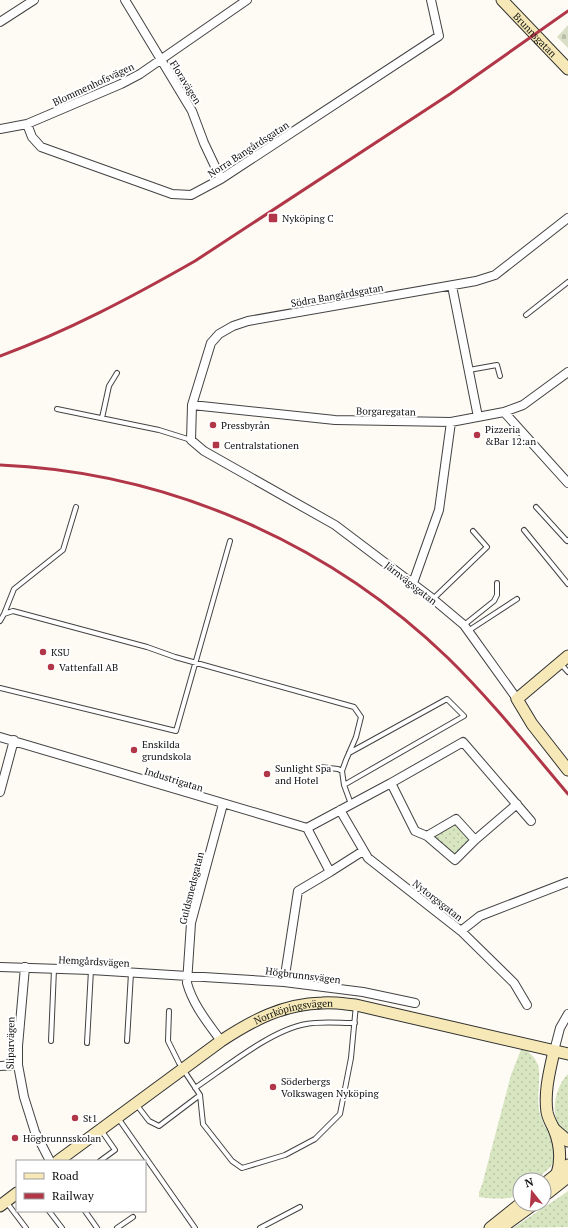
<svg xmlns="http://www.w3.org/2000/svg" width="568" height="1228" viewBox="0 0 568 1228" font-family="'PT Serif',serif">
<style>
.grass{fill:url(#grass-dots)}
.cemetery{fill:url(#cemetery-stones)}
.lines{fill:none;stroke-linecap:round;stroke-linejoin:round}
.lane-casing{stroke:#434343;stroke-width:6}
.street-casing{stroke:#434343;stroke-width:10}
.secondary-casing{stroke:#323232;stroke-width:13}
.lane{stroke:#fff;stroke-width:4}
.street{stroke:#fff;stroke-width:8}
.secondary{stroke:#f6e9b7;stroke-width:11}
.rail{stroke:#b13748;stroke-width:3}
.poi-dot{fill:#b13748;stroke:#fff;stroke-width:1.5}
.labels{text-anchor:middle;stroke-width:4;stroke-linejoin:round;paint-order:stroke}
.street-label{font-size:10px;fill:#101010;stroke:#fff}
.poi-label{font-size:10px;fill:#101010;stroke:#fff;text-anchor:start}
</style>
<defs>
<pattern id="grass-dots" width="8" height="8" patternUnits="userSpaceOnUse"><rect width="8" height="8" fill="#d7e5c1"/><path d="M2 2h.1M6 6h.1" fill="none" stroke="#b8c3a5" stroke-width="1.8" stroke-linecap="round"/></pattern>
<pattern id="cemetery-stones" width="16" height="16" patternUnits="userSpaceOnUse"><rect width="16" height="16" fill="#d9dfc6"/><path d="M2 7V4a2 2 0 0 1 4 0v3zM10 15v-3a2 2 0 0 1 4 0v3z" fill="#b9bea9"/></pattern>
</defs>
<rect width="100%" height="100%" fill="#fefbf5"/>
<!-- grass -->
<path class="grass" d="M455,823L471,839L455,854L434,838V835Z
M522,1047C529,1052 535,1057 538,1065C542,1079 535,1098 540,1114C544,1129 557,1142 555,1157C555,1166 542,1174 535,1180H520V1194C513,1200 488,1199 479,1197V1192L482,1185L511,1075Z
M568,1074V1134C566,1132 563,1130 561,1128C549,1114 556,1085 568,1074Z
M568,1191V1227L513,1228L561,1196Z"/>
<!-- cemetery -->
<path class="cemetery" d="M568,25V48L557,37Z"/>
<g class="lines">
<defs>
<path id="lane" d="M526,315L568,282
M469,370L497,365L500,376
M57,409L159,430L191,440
M102,418L109,386L117,373
M536,507L567,541L568,540
M524,530L568,584
M433,599L487,547L473,531
M4,614L13,611L147,647L175,657L354,707L361,717L356,737L346,760L342,771L344,785L351,804
M0,621L4,614L14,589L63,550L76,507
M464,625L494,601L497,595V583
M468,631L517,599
M560,663L568,672
M0,688L176,731L230,541
M320,767L338,769L342,771
M344,785L464,716L447,699L349,753
M51,1041L54,969
M127,1041L131,973
M87,1043L91,970
M195,1088C225,1068 271,1030 306,1024C321,1021 339,1023 355,1023
M200,1095L203,1124L232,1161L242,1168L285,1155L315,1139L340,1114L351,1058L356,1005
M136,1104L149,1121L159,1126L200,1095L179,1063L168,1041L169,1011
M118,1118L195,1228
M100,1161L115,1150L101,1130
M7,1203L26,1228
M49,1211L62,1228
M85,1211L97,1228
M117,1228L133,1217
M260,1228L300,1207"/>
<path id="street" d="M125,0L192,111L204,143L221,179
M0,22L34,0
M27,124L32,137L41,147L172,194L191,195L221,179L439,36L431,0
M0,129L27,124L121,84L140,74L247,0
M452,286L478,417
M192,405L335,420L451,422L504,412L523,405L568,372
M504,412L568,483
M413,583L439,510L451,422
M517,699L464,625L433,599L335,525L204,451L191,440L192,405L211,343L219,334L233,326L248,321L476,281L495,275L568,218
M0,737L307,828L391,783L415,831L427,836L455,860L475,840L517,804
M391,783L463,742L531,821
M0,792L14,740
M340,810L368,858L461,931L514,983L527,1005
M427,836L456,819L475,840
M330,872L363,851
M461,931L480,916L568,882
M0,967L91,970L284,982L363,992L415,1003
M25,967L18,1046V1065L24,1097L35,1132L50,1161
M284,982L298,891L330,872L307,828
M221,1041C208,1023 193,1005 187,983L191,923L223,804
M554,1051L560,1028L568,1014
M0,1066L18,1065"/>
<g id="secondary">
<path id="s1" d="M502,0L568,69"/>
<path d="M568,656L517,699L532,724L568,770"/>
<path d="M554,1051C550,1070 544,1091 547,1112C548,1118 551,1123 554,1129C560,1144 562,1158 557,1174"/>
<path d="M554,1129L568,1141"/>
<path id="s2" d="M58,1161L221,1041C253,1020 283,1004 322,1003C333,1002 345,1004 356,1005L568,1054"/>
<path d="M544,1184L568,1165"/>
<path d="M544,1196L568,1177"/>
<path d="M0,1206L17,1193"/>
<path d="M490,1228L520,1204"/>
<path d="M501,1228L534,1204"/>
</g>
</defs>
<!-- lane casing -->
<use href="#lane" class="lane-casing"/>
<!-- street casing -->
<use href="#street" class="street-casing"/>
<!-- secondary casing -->
<use href="#secondary" class="secondary-casing"/>
<!-- lane -->
<use href="#lane" class="lane"/>
<!-- street -->
<use href="#street" class="street"/>
<!-- secondary -->
<use href="#secondary" class="secondary"/>
<!-- rail -->
<path class="rail" d="M0,356C68,331 132,297 195,261L450,94L568,11
M0,465C167,472 328,542 448,658C491,700 529,748 568,794"/>
</g>
<!-- markers -->
<g class="poi-dot">
<rect x="268" y="213" width="10" height="10" rx="2"/>
<circle cx="213" cy="425" r="4"/>
<circle cx="477" cy="435" r="4"/>
<rect x="212" y="441" width="8" height="8" rx="2"/>
<circle cx="43" cy="652" r="4"/>
<circle cx="51" cy="667" r="4"/>
<circle cx="134" cy="750" r="4"/>
<circle cx="267" cy="774" r="4"/>
<circle cx="273" cy="1087" r="4"/>
<circle cx="75" cy="1118" r="4"/>
<circle cx="15" cy="1138" r="4"/>
</g>
<g class="labels">
<!-- street labels -->
<g class="street-label">
<text dy="4" stroke="none"><textPath href="#s1" startOffset="48">Brunnsgatan</textPath></text>
<text transform="translate(186 82) rotate(58)" y="4">Floravägen</text>
<text transform="translate(93 84) rotate(-25)" y="4">Blommenhofsvägen</text>
<text transform="translate(248 149) rotate(-33)" y="4">Norra Bangårdsgatan</text>
<text transform="translate(337 295) rotate(-10)" y="4">Södra Bangårdsgatan</text>
<text transform="translate(386 411) rotate(1)" y="4">Borgaregatan</text>
<text transform="translate(411 583) rotate(38)" y="4">Järnvägsgatan</text>
<text transform="translate(174 779) rotate(17)" y="4">Industrigatan</text>
<text transform="translate(191 888) rotate(-76)" y="4">Guldsmedsgatan</text>
<text transform="translate(438 900) rotate(38)" y="4">Nytorgsgatan</text>
<text transform="translate(94 961) rotate(3)" y="4">Hemgårdsvägen</text>
<text transform="translate(303 975) rotate(7)" y="4">Högbrunnsvägen</text>
<text dy="4" stroke="none"><textPath href="#s2" startOffset="282">Norrköpingsvägen</textPath></text>
<text transform="translate(10 1043) rotate(-89)" y="4">Sliparvägen</text>
</g>
<!-- poi labels -->
<g class="poi-label">
<text x="282" y="222">Nyköping C</text>
<text x="221" y="429">Pressbyrån</text>
<text x="485" y="433">Pizzeria<tspan x="485" dy="12">&amp;Bar 12:an</tspan></text>
<text x="224" y="449">Centralstationen</text>
<text x="51" y="656">KSU</text>
<text x="59" y="671">Vattenfall AB</text>
<text x="142" y="748">Enskilda<tspan x="142" dy="12">grundskola</tspan></text>
<text x="275" y="772">Sunlight Spa<tspan x="275" dy="12">and Hotel</tspan></text>
<text x="281" y="1085">Söderbergs<tspan x="281" dy="12">Volkswagen Nyköping</tspan></text>
<text x="83" y="1122">St1</text>
<text x="23" y="1142">Högbrunnsskolan</text>
</g>
</g>
<!-- legend -->
<rect x="16" y="1160" width="130" height="52" fill="#ffffff" stroke="#9f9f9f"/>
<rect x="24" y="1173" width="20" height="6" fill="#f6e9b7" stroke="#9f9f9f"/>
<text x="52" y="1180" font-size="12" fill="#101010">Road</text>
<rect x="24" y="1193" width="20" height="6" fill="#b13748" stroke="#9f9f9f"/>
<text x="52" y="1200" font-size="12" fill="#101010">Railway</text>
<!-- north arrow -->
<g transform="translate(532 1192) rotate(343)"><circle r="19" fill="#ffffff" stroke="#9f9f9f"/>
<path d="M0-3L7 15L0 10L-7 15Z" fill="#b13748"/>
<text y="-6" font-size="11" font-weight="bold" text-anchor="middle" fill="#101010">N</text>
</g>
</svg>
